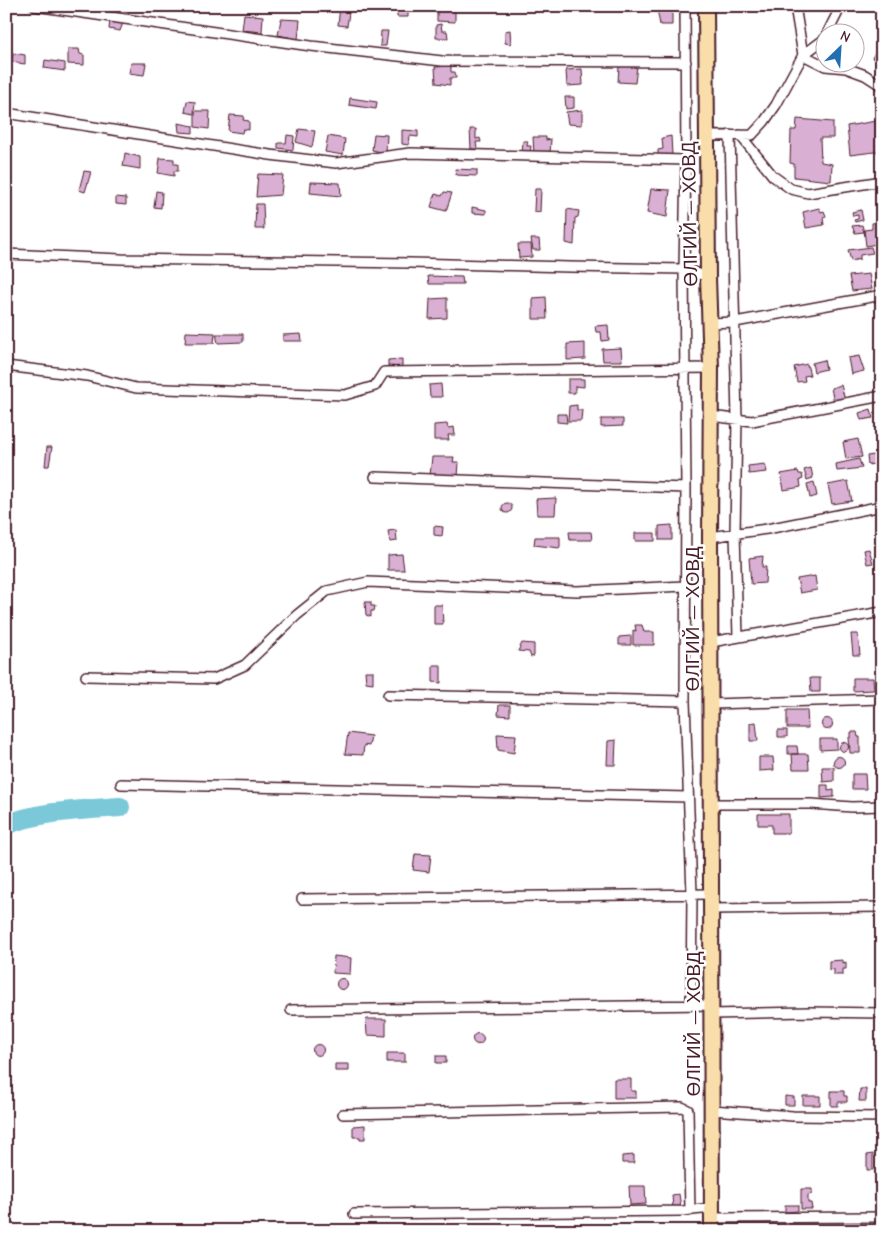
<svg xmlns="http://www.w3.org/2000/svg" width="888" height="1237" viewBox="0 0 888 1237" font-family="'Comic Neue',sans-serif">
<style>
.lines{fill:none;stroke-linecap:round;stroke-linejoin:round}
.river{stroke:#7ac8d8;stroke-width:20}
.building{fill:#d9afd4;stroke:#4a1f2b}
.minor-casing{stroke:#4a1f2b;stroke-width:12}
.trunk-casing{stroke:#4a1f2b;stroke-width:18}
.minor{stroke:#fff;stroke-width:9}
.trunk{stroke:#f9deab;stroke-width:14}
.labels{text-anchor:middle;stroke-width:5;stroke-linejoin:round;paint-order:stroke}
.street-label{font-size:19px;fill:#4a1f2b;stroke:#fff}
</style>
<rect width="100%" height="100%" fill="#fff"/>
<filter id="ink" filterUnits="userSpaceOnUse"><feTurbulence type="fractalNoise" baseFrequency=".02" numOctaves="2"/><feDisplacementMap in="SourceGraphic" scale="10" xChannelSelector="R" yChannelSelector="G"/><feConvolveMatrix kernelMatrix="1 2 1 2 8 2 1 2 1" color-interpolation-filters="sRGB"/></filter>
<g filter="url(#ink)">
<g class="lines">
<!-- river -->
<path class="river" d="M6,825C39,811 84,810 120,807"/>
</g>
<!-- building -->
<path class="building" d="M340,6H350L347,26L338,25Z
M397,7H408V17H397Z
M437,7H455V22L437,21Z
M672,8V25H660L657,9Z
M244,14L263,16L262,32L242,30Z
M281,19L300,20L298,39L278,35Z
M110,20L123,23L120,31L109,29Z
M441,24L442,31H447L448,38H436V25Z
M510,30L511,44L505,43V31Z
M381,31H388L386,46H380Z
M881,41L882,56L879,61L872,58Z
M68,49H79L80,54L84,55V65L68,64Z
M13,53L25,55V64L12,62Z
M45,60L65,63V71L44,68Z
M131,63H146L144,75L129,73Z
M451,66V72H455L456,78H450V85L436,83L435,67Z
M619,66H637L635,83L618,82Z
M582,69L583,85L567,86L566,70Z
M565,97H574V108L566,109Z
M350,98L377,102L376,109L349,105Z
M187,101L195,102L194,114L185,112Z
M582,110V125L568,124L566,112Z
M195,111H210L209,129L195,127Z
M230,115L244,116L243,120L249,121V130L243,129L242,133L228,131Z
M797,119L833,122V138H820L821,162L832,164L831,181L794,177V164L790,163L791,130H796Z
M876,121L878,136L882,135V151L850,155L847,126Z
M178,123L193,126V133L179,132Z
M299,129L315,131L312,147L296,142Z
M470,129H476V139L480,138L481,142H476L477,149H471Z
M402,130L418,131V137L410,136L409,145L402,144Z
M374,134L387,135L386,153L372,150Z
M287,135L294,136L293,150L278,148V143H286Z
M328,136L345,139L343,155L325,152Z
M671,136L672,155L658,156V150L663,149L662,138Z
M533,137H546V140L551,139L550,154H534Z
M523,141H528L527,146H531L530,154L522,153Z
M125,153L140,157V169L123,166Z
M160,158L174,159V164H178V171H174V176L158,173Z
M455,169L477,170V176L456,175Z
M84,171L91,172L85,192L79,190Z
M258,174L283,175L281,195L256,197Z
M311,182L340,183L341,196L310,193Z
M535,189H541L540,212L534,211Z
M651,189L670,190L667,217L647,213Z
M156,191L162,192L161,208L154,207Z
M444,192L452,193L446,211L431,207L435,194L442,196Z
M116,197L126,198V205L116,204Z
M256,204H263L264,229H255Z
M472,207L486,210V214L472,213Z
M819,208L821,212L824,211L826,216L823,218L824,225L806,228L803,212Z
M567,209L579,211L578,217L575,218L574,245L566,243Z
M861,210L863,220L855,222L854,220L858,219V215L853,216L852,212Z
M882,222V243L866,246L864,230L872,229V223Z
M862,225L864,232L855,233L852,226Z
M531,239H539L540,250H533Z
M518,244H531L532,257L519,258Z
M871,247L873,253L860,255V259L851,261L848,250Z
M882,266V285L878,286L875,267Z
M869,274L872,289L852,291L849,276Z
M428,276L462,277L463,284H429Z
M546,297L547,319H533V298Z
M447,298V318L429,319L430,299Z
M608,325L609,340L602,341L601,332H596L595,326Z
M186,332L215,333L214,343H185Z
M216,334H243V342L218,343Z
M301,334L302,341H283V335Z
M585,343V359L567,360V344Z
M621,348L622,361H603L602,349Z
M859,356L864,371L851,374L848,358Z
M402,359V367L388,366V360Z
M824,360L826,369L814,372L812,363Z
M807,364L810,375L804,376L805,381L797,382L794,367Z
M568,379H584V387L575,386V393H568Z
M441,384L442,397H430L429,385Z
M841,385L845,400L834,402L831,388Z
M577,405V410H582L581,421H568L569,406Z
M871,409L873,418L861,420L859,413Z
M557,414H566L567,423L557,422Z
M601,419H623V426L601,427Z
M447,424L448,428L454,427L455,435H448L449,440H434V425Z
M858,439L862,457L846,459L843,442Z
M47,447H52L49,466H45Z
M882,454V463L868,465L867,456Z
M432,457H454L453,462H459L458,477L430,475Z
M859,459L862,468L837,471L836,464Z
M765,464L767,472L749,474L748,466Z
M811,468L813,478L807,480L804,470Z
M798,471L799,474H802L803,479L800,480L801,487L784,490L781,474Z
M848,481L852,501L832,504L828,485Z
M814,482L817,496L810,498L807,484Z
M556,498L555,515H537L536,499Z
M502 508a5 5 0 1 1 10 0a5 5 0 1 1-10 0Z
M672,525V540H659V526Z
M434,526L443,527L442,536L434,535Z
M396,530L397,541L390,542L388,531Z
M569,532H591L592,540H570Z
M635,533H655V541H635Z
M535,537H560V548L534,545Z
M869,549L873,563L867,564L864,550Z
M402,554L404,570H388V555Z
M763,556L762,567H766L765,583L751,584L749,558Z
M815,576L817,590L800,593L797,579Z
M365,602H371V606H375L374,611H371V617L366,615Z
M434,605H442L443,624H434Z
M635,625H642L644,632H654V645H633V630L636,631Z
M851,634H858L860,655H853Z
M631,636V645H619V637Z
M522,643L534,644V656L531,657L529,652L518,651Z
M433,665H441V683L433,682Z
M365,671H373V683L366,682Z
M810,678H820V692H811Z
M853,678H873L874,690L853,691Z
M499,705H510V716L498,715Z
M787,710H807L808,728H787Z
M821.5 724a5.5 5.5 0 1 1 11 0a5.5 5.5 0 1 1-11 0Z
M756,722L758,741H750V723Z
M778,730H787V737H778Z
M851,732H857L858,737H860V753H850L849,737H851Z
M348,733L371,736L369,746L364,745L363,755L345,754Z
M497,734L516,735L514,753L498,750Z
M820,739H837V749L820,750Z
M616,740L615,765H607L608,741Z
M839.5 747a4.5 4.5 0 1 1 9 0a4.5 4.5 0 1 1-9 0Z
M788,746H797L798,754H788Z
M792,754H808L809,769H793Z
M833.5 762a5.5 5.5 0 1 1 11 0a5.5 5.5 0 1 1-11 0Z
M759,757H773L774,770L759,771Z
M822,767H834V781L823,782Z
M852,774H865L866,789H852Z
M821,785H828V791L834,790V797L821,798Z
M758,814H789V833H772V825H758Z
M415,854L431,855L429,872L413,870Z
M334,956L351,958L350,974L333,973Z
M843,960V963L846,962V969H843V975H834V969L829,970V961Z
M336.5 984a5.5 5.5 0 1 1 11 0a5.5 5.5 0 1 1-11 0Z
M366,1019H386V1036L367,1035Z
M472.5 1039a5.5 5.5 0 1 1 11 0a5.5 5.5 0 1 1-11 0Z
M312.5 1050a5.5 5.5 0 1 1 11 0a5.5 5.5 0 1 1-11 0Z
M387,1053H405V1062H387Z
M436,1056H446V1063H436Z
M335,1064H349V1071H335Z
M614,1079H631V1091H636V1098H614Z
M860,1089H866V1101H859Z
M831,1091H844V1096H847V1102H838V1106H831Z
M785,1096L794,1097V1105H785Z
M803,1096H820V1105H803Z
M365,1125V1139H360V1137H353V1126Z
M873,1154V1170H867V1155Z
M634,1155V1163H622V1156Z
M629,1186H645L646,1204L630,1205Z
M801,1189H812V1194L808,1195V1203H811L812,1209H801Z
M679,1194L681,1207L673,1208L672,1195Z
M785,1205H798V1211L785,1212Z
M431,1227H447V1231H431Z"/>
<g class="lines">
<defs>
<path id="minor" d="M35,6L311,46L442,61L686,62
M685,6L686,160L684,269L686,488L685,701L692,894L691,1005
M795,6L803,55
M828,32L841,6
M803,55L825,66L846,68L865,75L882,86
M6,113L270,155L336,163L410,153L686,160
M730,135L737,419L735,533L738,637
M740,135L773,176L791,189L808,193L882,181
M707,136L752,135L764,122L776,105L803,55L826,38
M6,254L121,259L411,263L570,267L684,269L708,277
M709,323L735,322L882,295
M6,366L87,376L136,388L345,395L375,386L384,372L711,368
M710,416L752,421L882,396
M375,477L686,488
M710,537L767,529L882,506
M711,642L882,612
M86,676L214,679L245,665L297,615L327,591L368,582L577,591L685,586
M388,695L685,701
M711,704L882,699
M121,784L688,797
M712,804H811L852,807L882,806
M302,899L712,894
M712,909L882,907
M291,1010L712,1005
M712,1014L810,1012L882,1013
M712,1110L793,1116L882,1117
M343,1114L682,1107L688,1110L690,1211
M354,1214L683,1211L712,1208
M712,1218L882,1217"/>
<path id="trunk" d="M706,6L708,277L711,368L710,537L712,1231"/>
</defs>
<!-- minor casing -->
<use href="#minor" class="minor-casing"/>
<!-- trunk casing -->
<use href="#trunk" class="trunk-casing"/>
<!-- minor -->
<use href="#minor" class="minor"/>
<!-- trunk -->
<use href="#trunk" class="trunk"/>
</g>
</g>
<g class="labels">
<!-- street labels -->
<g class="street-label">
<text transform="translate(689 214) rotate(-91)" y="7">ӨЛГИЙ — ХОВД</text>
<text transform="translate(692 619) rotate(-90)" y="7">ӨЛГИЙ — ХОВД</text>
<text transform="translate(693 1024) rotate(-90)" y="7">ӨЛГИЙ — ХОВД</text>
</g>
</g>
<!-- margin -->
<rect width="888" height="1237" fill="none" stroke="#fff" stroke-width="25"/>
<rect x="12" y="12" width="863" height="1212" fill="none" stroke="#4a1f2b" stroke-width="2" filter="url(#ink)"/>
<!-- north arrow -->
<g transform="translate(840 48) rotate(25)"><circle r="24" fill="#ffffff" stroke="#b7a5aa"/>
<path d="M0-4L9 19L0 12L-9 19Z" fill="#1f6fb2"/>
<text y="-8" font-size="14" font-weight="bold" text-anchor="middle" fill="#4a1f2b">N</text>
</g>
</svg>
